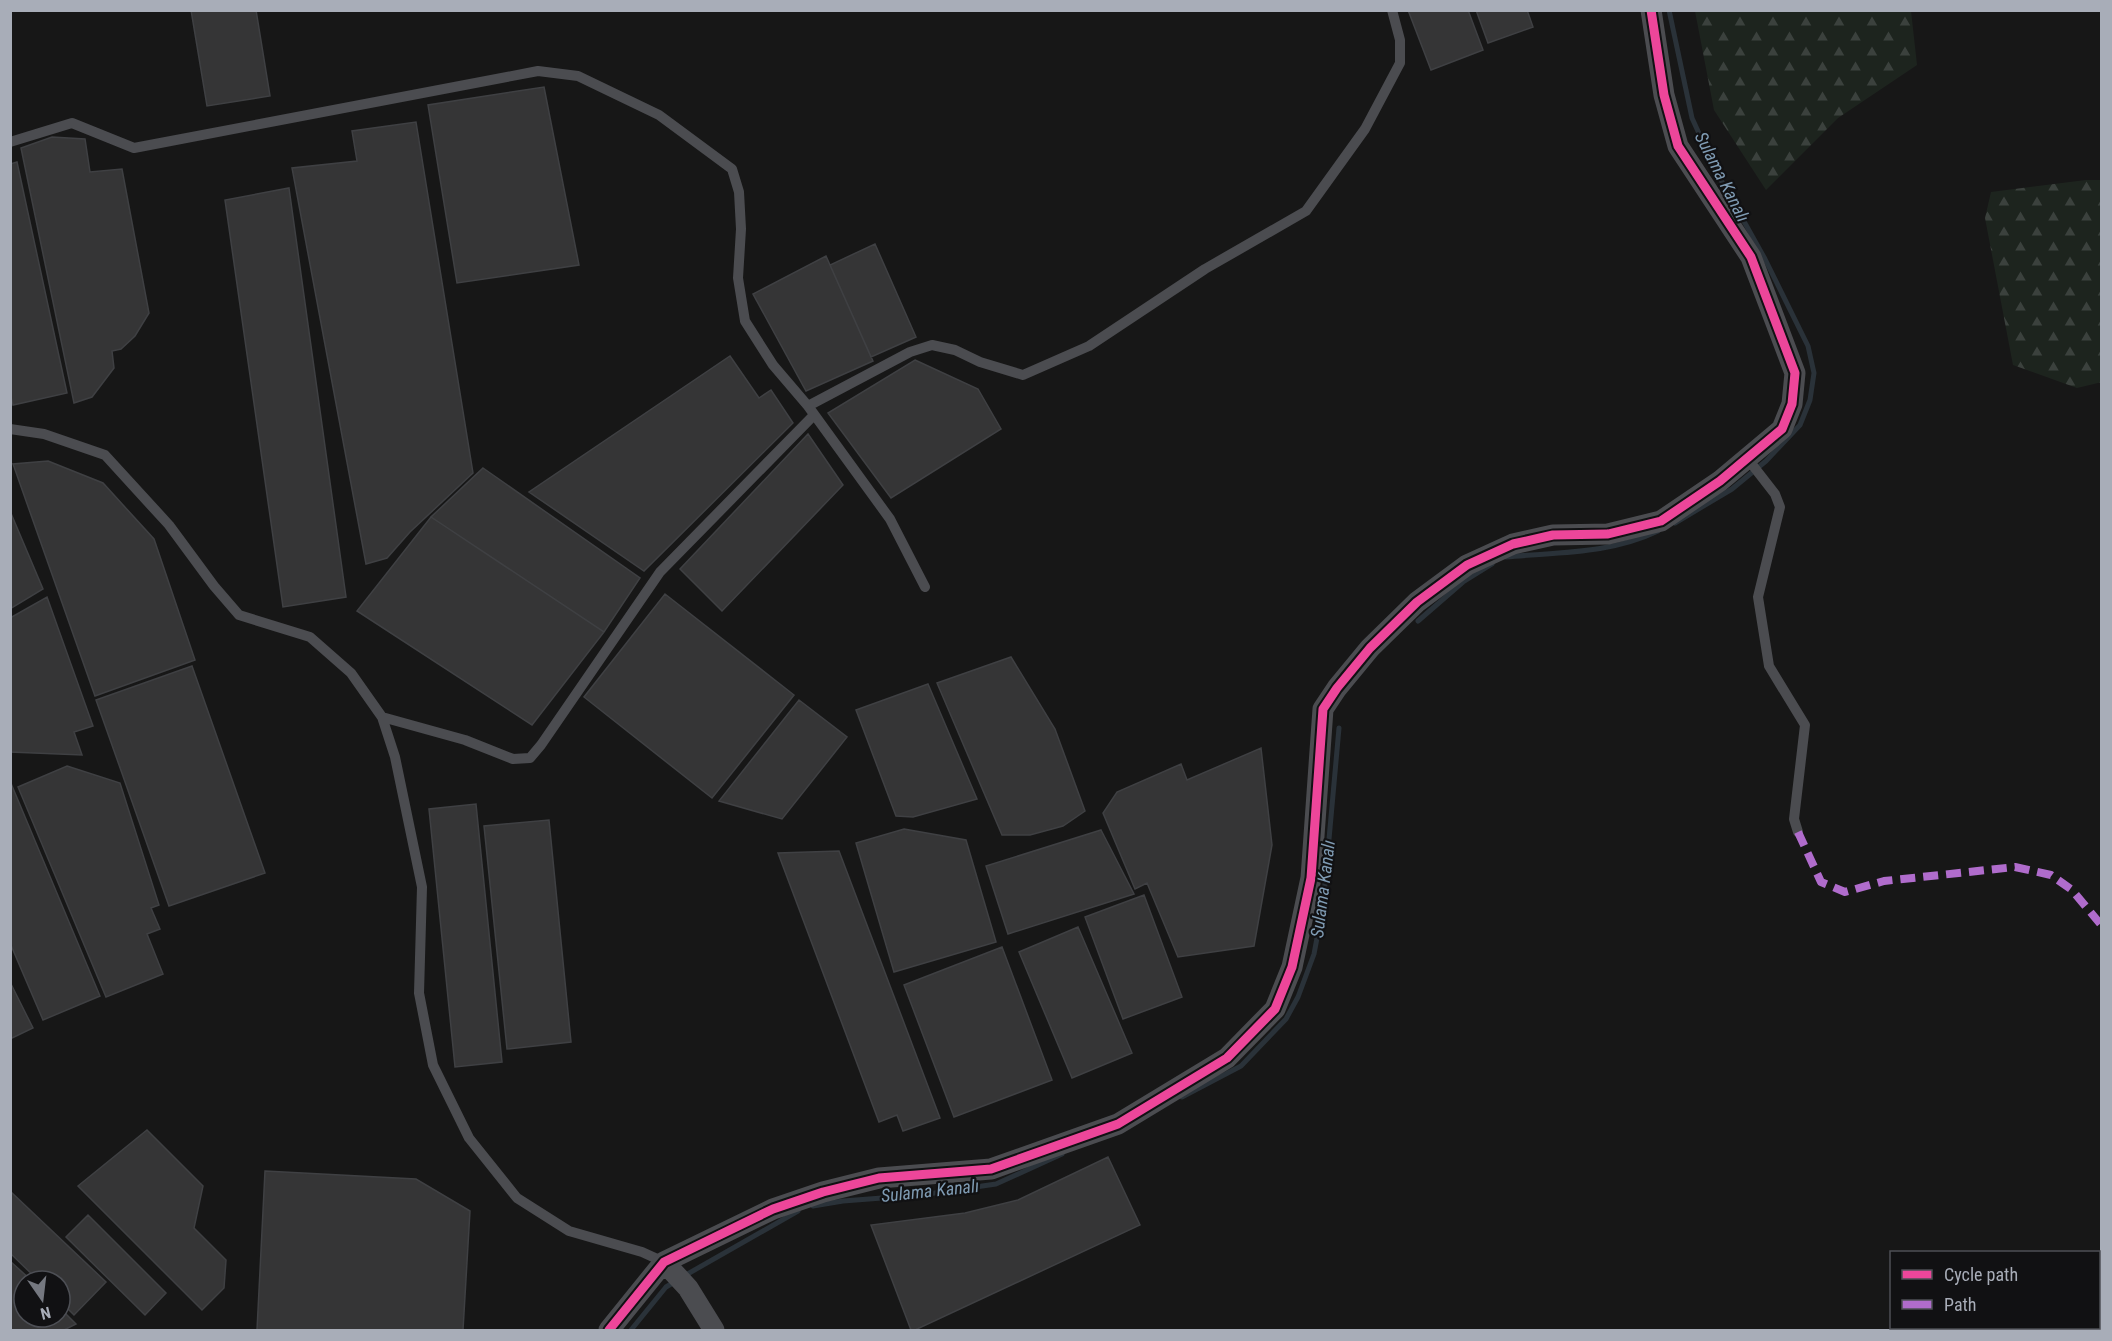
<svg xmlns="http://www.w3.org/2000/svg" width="2112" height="1341" viewBox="0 0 2112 1341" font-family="'Roboto Condensed',sans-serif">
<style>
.forest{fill:url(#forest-firs)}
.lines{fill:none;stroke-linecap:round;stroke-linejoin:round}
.stream{stroke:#2a3239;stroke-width:5}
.building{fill:#353536;stroke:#3f4043;stroke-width:1.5}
.lane{stroke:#4b4c50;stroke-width:10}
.street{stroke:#4b4c50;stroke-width:21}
.quiet{stroke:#b06ccc;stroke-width:8;stroke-dasharray:15 8;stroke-linecap:butt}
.cycleway-casing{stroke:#111113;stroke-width:13}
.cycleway{stroke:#ed469a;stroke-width:9}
.labels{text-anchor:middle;stroke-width:4.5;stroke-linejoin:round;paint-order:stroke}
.water-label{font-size:18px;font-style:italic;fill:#7f9bb3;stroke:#111113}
</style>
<defs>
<pattern id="forest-firs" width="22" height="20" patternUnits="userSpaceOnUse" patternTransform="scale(1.5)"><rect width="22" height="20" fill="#1d241e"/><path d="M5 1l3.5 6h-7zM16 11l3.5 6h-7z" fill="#3b413d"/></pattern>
</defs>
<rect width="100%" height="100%" fill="#171717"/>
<!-- forest -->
<path class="forest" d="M1695,11H1911L1917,65L1838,118L1766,190L1714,110Z
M2086,180H2101L2102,382L2077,388L2013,365L1985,218L1991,192Z"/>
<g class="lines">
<!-- stream -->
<path class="stream" d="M1669,10L1692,118L1717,173L1765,259L1808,346L1814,373L1810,400L1800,425L1766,461L1732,489L1675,523
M1506,557C1558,552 1610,554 1658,531
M1418,621L1463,582L1492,564
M1182,1097L1241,1066L1286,1019L1298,997L1314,954L1323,906L1339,728
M813,1206L843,1201L921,1195L996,1184L1062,1154
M684,1276L798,1211
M631,1330L666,1287L676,1281"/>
</g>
<!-- building -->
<path class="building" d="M191,10H256L270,96L207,106Z
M1408,10H1468L1483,50L1431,70Z
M1476,10H1527L1533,27L1488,43Z
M544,87L579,265L457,283L428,105Z
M416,122L473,473L410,532L387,558L366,564L292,168L357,161L352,131Z
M52,137L85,139L90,172L122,169L149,313L135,336L121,349L112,351L114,368L92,397L74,403L21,148Z
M17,162L67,393L13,405L10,393V164Z
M289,188L346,597L283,607L225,200Z
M875,244L916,337L871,357L830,265Z
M826,256L873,361L806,391L753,294Z
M730,356L759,398L771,390L793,423L644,571L529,492Z
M915,360L978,389L1001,429L891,498L828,413Z
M808,434L843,485L722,611L680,569Z
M48,461L103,483L154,539L195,660L95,696L13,464Z
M483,468L640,578L604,632L431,517Z
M10,511L43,589L10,609Z
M431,517L604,632L532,725L357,611Z
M665,594L794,695L712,798L584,697Z
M47,597L93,726L74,732L82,755L10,752V618Z
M1011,657L1055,729L1085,811L1063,826L1030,835H1002L937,683Z
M192,666L265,873L169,906L96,700Z
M928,684L977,799L913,817L896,816L856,710Z
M799,700L847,737L782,819L719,801Z
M1261,748L1272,845L1254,946L1178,957L1147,883L1135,889L1103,813L1117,792L1181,764L1187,780Z
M67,766L120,783L159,905L151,908L160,929L147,934L163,974L106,997L18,787Z
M10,781L100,996L43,1020L10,943Z
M476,804L502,1062L455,1067L429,809Z
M549,820L571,1042L507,1049L484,826Z
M904,829L966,840L996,942L894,972L856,843Z
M1101,830L1134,894L1008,934L986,866Z
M839,851L940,1118L903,1131L897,1115L879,1122L778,853Z
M1144,895L1182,997L1123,1019L1085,917Z
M1078,927L1132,1053L1072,1078L1019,952Z
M1002,947L1052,1080L954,1117L904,985Z
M10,982L33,1028L10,1039Z
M147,1130L203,1186L194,1228L226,1260L224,1288L202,1310L78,1186Z
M1108,1157L1140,1225L915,1330H911L871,1225L965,1213L1018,1200Z
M265,1171L416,1179L470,1211L463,1330H257Z
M10,1191L106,1282L74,1315L60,1301V1281H39L10,1253Z
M88,1215L166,1293L145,1315L66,1237Z
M10,1261L32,1281H24V1317H60V1308L76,1324L64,1330H10Z"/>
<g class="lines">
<!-- lane -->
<path class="lane" d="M10,142L72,123L134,148L538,71L578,76L659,115L732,169L739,192L741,229L738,278L745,321L773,365L808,406L890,519L925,587
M808,406L910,352L932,345L955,350L980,362L1023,375L1089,346L1205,269L1306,211L1365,129L1400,63V40L1392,10
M10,429L44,434L105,455L169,525L214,586L239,615L310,637L351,673L382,717L395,757L422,887L419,993L433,1065L469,1138L517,1198L569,1231L642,1252L664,1262
M1747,458L1775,494L1780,507L1758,597L1769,666L1805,725L1794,819L1798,832
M382,717L465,740L513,759L530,758L541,745L660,572L814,415"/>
<!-- street -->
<path class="street" d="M664,1262L688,1288L714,1330
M609,1330L664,1262L773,1209L823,1192L879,1178L991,1169L1118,1124L1227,1058L1275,1009L1292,967L1311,878L1323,709L1337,688L1370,648L1417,602L1467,565L1513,544L1553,535L1608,534L1661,521L1720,481L1782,429L1792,404L1795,373L1751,257L1678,146L1664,95L1651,10"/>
<!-- quiet -->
<path class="quiet" d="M1798,832L1821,882L1845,892L1884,881L2015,867L2051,875L2072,890L2102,926"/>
<defs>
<path id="cycleway" d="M609,1330L664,1262L773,1209L823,1192L879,1178L991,1169L1118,1124L1227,1058L1275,1009L1292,967L1311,878L1323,709L1337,688L1370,648L1417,602L1467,565L1513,544L1553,535L1608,534L1661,521L1720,481L1782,429L1792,404L1795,373L1751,257L1678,146L1664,95L1651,10"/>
</defs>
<!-- cycleway casing -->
<use href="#cycleway" class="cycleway-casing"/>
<!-- cycleway -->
<use href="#cycleway" class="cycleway"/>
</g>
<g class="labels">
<!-- water labels -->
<g class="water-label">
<text transform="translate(1722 177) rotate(63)" y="6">Sulama Kanalı</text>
<text transform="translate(1323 889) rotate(-83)" y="6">Sulama Kanalı</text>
<text transform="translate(930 1191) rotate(-6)" y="6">Sulama Kanalı</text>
</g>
</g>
<!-- border -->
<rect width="2112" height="1341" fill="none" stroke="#a8adb8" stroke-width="24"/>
<!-- legend -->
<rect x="1890" y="1251" width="210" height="78" fill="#111113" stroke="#4d4f55" stroke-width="1.5"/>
<rect x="1902" y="1270" width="30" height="9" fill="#ed469a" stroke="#4d4f55" stroke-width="1.5"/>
<text x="1944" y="1281" font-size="18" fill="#a8adb8">Cycle path</text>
<rect x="1902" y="1300" width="30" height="9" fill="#b06ccc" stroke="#4d4f55" stroke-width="1.5"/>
<text x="1944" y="1311" font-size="18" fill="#a8adb8">Path</text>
<!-- north arrow -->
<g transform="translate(42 1299) rotate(166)"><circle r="28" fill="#111113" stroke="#4d4f55" stroke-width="1.5"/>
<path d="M0-4.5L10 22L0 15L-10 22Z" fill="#757880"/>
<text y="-9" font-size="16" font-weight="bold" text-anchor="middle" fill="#a8adb8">N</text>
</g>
</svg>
